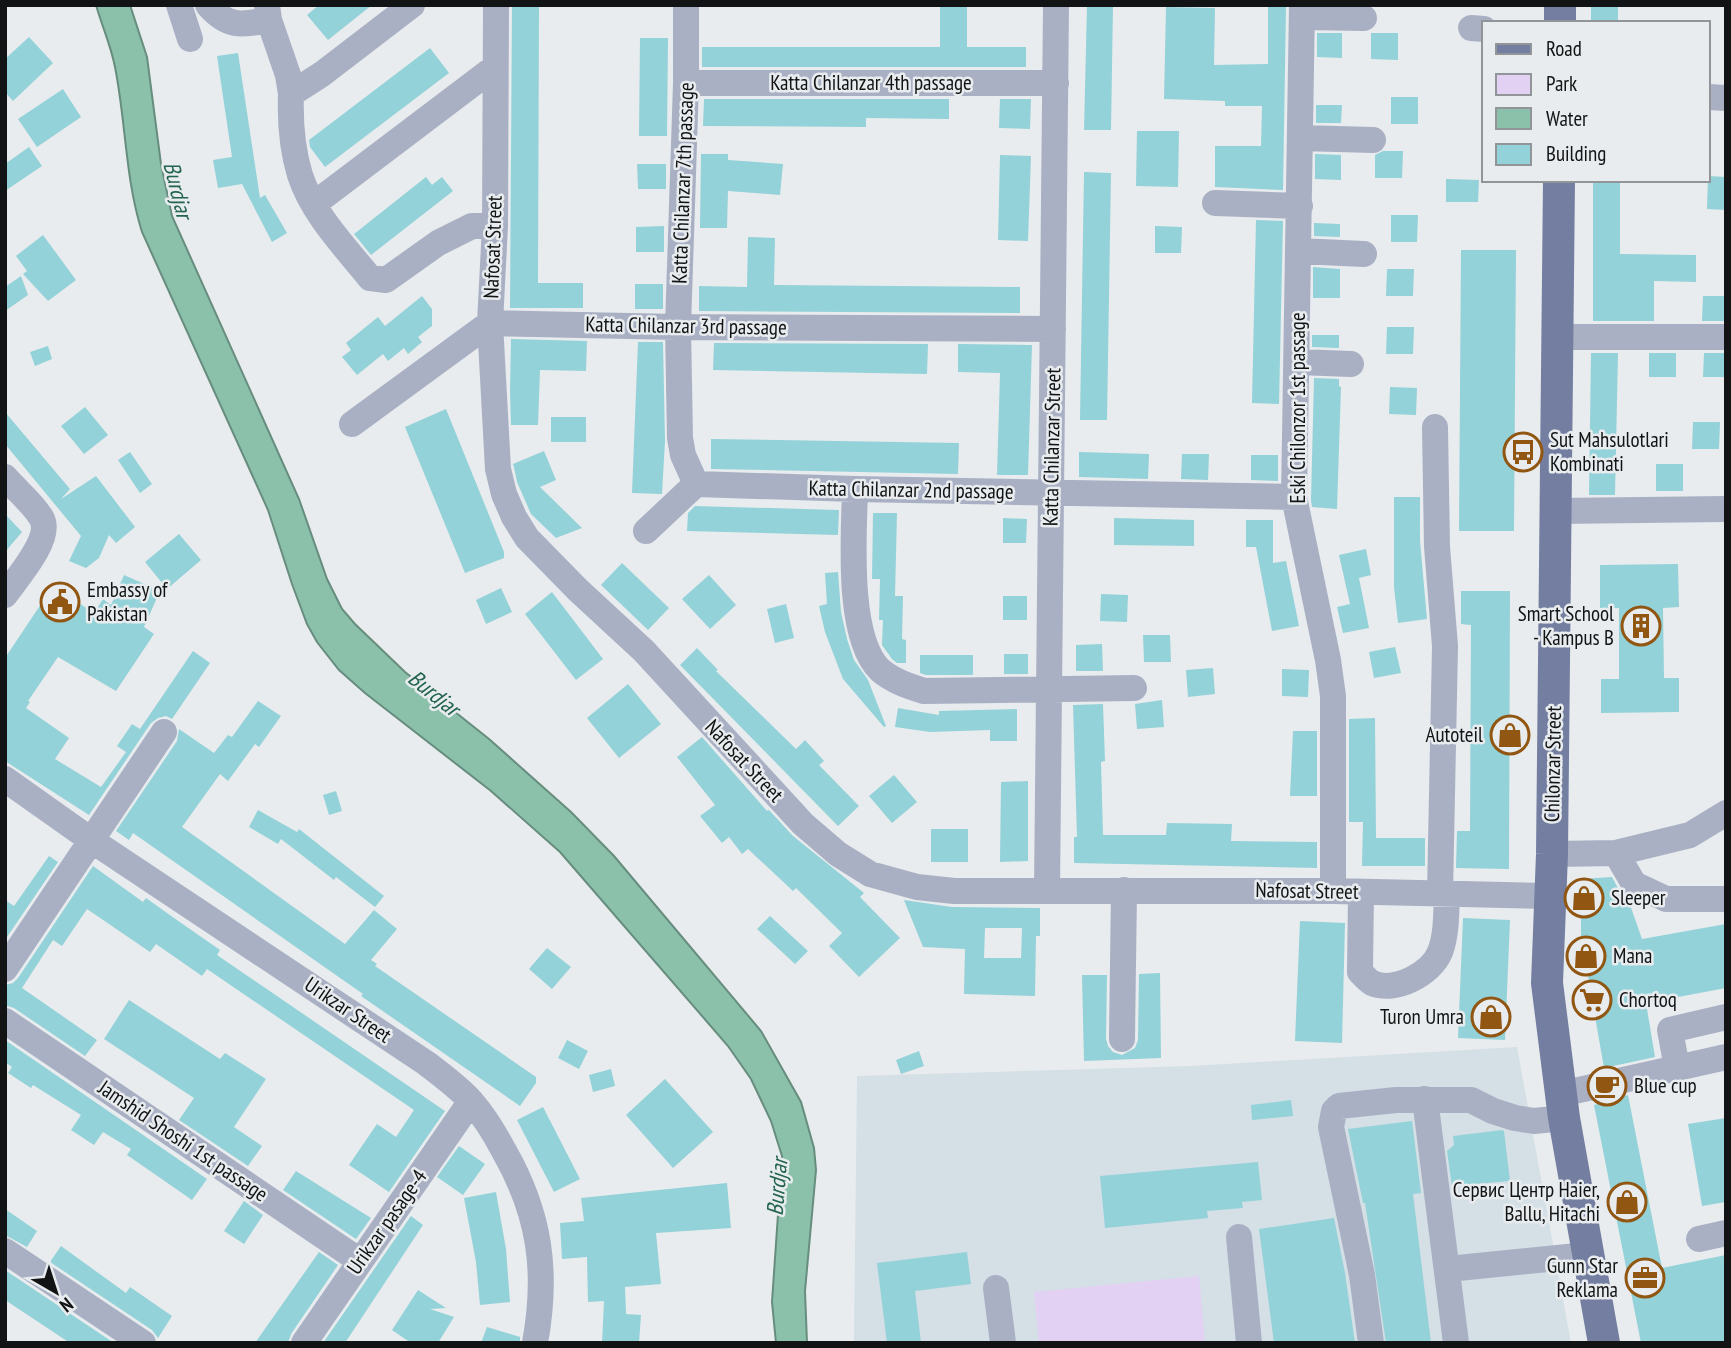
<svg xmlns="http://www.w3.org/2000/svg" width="1731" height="1348" viewBox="0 0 1731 1348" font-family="'PT Sans Narrow',sans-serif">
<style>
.built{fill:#d4dfe6}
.green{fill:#e2d1f3}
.water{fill:#8bc1ab;stroke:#678d7e;stroke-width:2}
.building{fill:#93d2d8;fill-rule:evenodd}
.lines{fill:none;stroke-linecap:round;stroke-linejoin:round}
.minor{stroke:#aab0c4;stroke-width:26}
.major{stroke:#747ea0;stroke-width:32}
.labels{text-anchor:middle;stroke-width:5;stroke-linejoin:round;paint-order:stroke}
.street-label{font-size:21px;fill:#121314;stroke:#e8ecee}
.poi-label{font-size:21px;fill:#121314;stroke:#e8ecee;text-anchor:start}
.water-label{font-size:23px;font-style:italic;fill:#22644e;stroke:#e8ecee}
</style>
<rect width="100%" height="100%" fill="#e8ecee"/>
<!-- built -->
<path class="built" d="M1517,1047L1571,1343H854L857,1076L1191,1066Z"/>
<!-- green -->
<path class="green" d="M1199,1276L1205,1343H1039L1034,1292Z"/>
<!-- water -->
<path class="water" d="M96,5H130L147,57L161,164L172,216L299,499L327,579L342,609L355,624L405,672L489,739L571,812L614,856L761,1031L801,1102L814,1148L816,1170L805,1291L807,1343H776L772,1302L782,1156L771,1121L751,1079L728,1046L560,852L491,791L365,693L339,670L317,642L307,624L292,584L268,510L142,232C125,178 126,122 115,67C111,46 102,26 96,5Z"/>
<!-- building -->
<path class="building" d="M319,5H372L328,40L307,15Z
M512,5H539L538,283H583V308H510Z
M940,5H967V47H1026V67H702V47H940Z
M1087,5H1113L1111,130H1084Z
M1591,5H1618V22L1591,21Z
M1166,7L1215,8L1214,65L1268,64V7H1286L1283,190L1215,187V146H1261L1262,106H1225V101L1164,99Z
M1317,33H1342V58L1317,57Z
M1371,33H1398V60L1371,59Z
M29,37L53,63L13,101L5,92V59Z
M640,38H668L667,136H639Z
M430,48L449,73L325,167L310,147L309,140Z
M238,53L260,198L265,195L287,233L272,242L242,184L218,188L213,160L232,157L217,56Z
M63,89L81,117L37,147L18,119Z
M1391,97H1418V124H1391Z
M704,99H949V119L866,118V127L703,126Z
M1000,99H1031L1030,129L999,128Z
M1316,105H1342L1341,123H1316Z
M1137,131H1179L1178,187L1136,186Z
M29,147L42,166L5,191V164Z
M1383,151H1403L1402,178H1375V155Z
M701,154H728V160L783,164L780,195L728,191L727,228H700Z
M1315,154L1341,155V180L1315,179Z
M1000,155L1031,156L1028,241L998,240Z
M637,164H666V189H638Z
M1084,172L1111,173L1107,420H1080Z
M1708,176L1726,177V210L1707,209Z
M426,177L432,185L442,177L453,191L371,255L354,234Z
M1446,179L1479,180L1478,202H1446Z
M1593,180H1620V254L1696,255V282L1654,281V321H1593Z
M1391,215H1418L1417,242H1391Z
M1256,220L1283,221L1279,404L1252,403Z
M1314,223L1340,224V237L1314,236Z
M664,226V252H636V227Z
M1155,226L1182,227L1181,253H1155Z
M43,235L76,280L48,301L23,274L27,271L16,256Z
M748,237L775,238L774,285L1020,287V313L699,311V286L747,287Z
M1461,250H1516L1514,531H1459Z
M1313,267L1340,269V298H1313Z
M1387,269H1414L1413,296H1386Z
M21,276L28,295L5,311V287Z
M635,284H663V309H635Z
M422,296L432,309V326L418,337L422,342L408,354L404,348L388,361L383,354L357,375L342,357L351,350L346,343L378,317L385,326Z
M1703,296H1726V321H1702Z
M1387,327H1414L1413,354H1386Z
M1312,335H1339V348L1312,347Z
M511,339L587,341L586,371L540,370L538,425H511L510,391Z
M638,342H663L665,441L662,494L632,493Z
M714,343L928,344L927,374L713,370Z
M958,344L1032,345L1028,475H997L1000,373L958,372Z
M48,346L52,359L35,366L30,352Z
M1591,353H1618L1615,495H1589Z
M1649,353H1676V377H1649Z
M1704,353H1726V377H1703Z
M1314,378L1339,379V386L1341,387L1337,509L1312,507L1311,500Z
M1390,387L1417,388L1416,415L1389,414Z
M85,407L108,435L84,454L61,426Z
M446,409L504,552V558L465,573L405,427Z
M5,412L70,489L61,499L96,476L135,527L116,543L109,535L99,558L86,568L69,561L81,536L5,444Z
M551,417H586V442H551Z
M1693,422H1720L1719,449H1692Z
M711,439L959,443L958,474L711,469Z
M544,451L556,480L540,487L582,528L556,538L531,514L517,482L514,467L513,464Z
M130,452L152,484L140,493L118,460Z
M1079,452L1149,454L1148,479L1079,477Z
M1182,454H1209L1208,480L1181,479Z
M1251,455H1278V481L1251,480Z
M1656,464H1683V491H1656Z
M1394,497H1420V541L1427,619L1398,623L1394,587Z
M695,506L839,510L838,535L687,531L688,513Z
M873,513H897L895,596H903L902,639L906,640V663H897L892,659L882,645L883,620H879L880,579H872Z
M5,514L22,532L5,552Z
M1003,518L1027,519L1026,543H1003Z
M1114,518L1194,520V546L1114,545Z
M1246,520H1273V563L1286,561L1299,626L1272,631L1256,547H1246Z
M179,534L201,560L167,589L145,562Z
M1366,549L1371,575L1359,578L1369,628L1343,633L1337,607L1350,604L1339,555Z
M622,563L669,608L648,630L601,585Z
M1678,564L1679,607L1663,608L1664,678H1679V712L1601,713V679H1619V608H1600V565Z
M838,572L841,612L847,639L854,660L868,680L886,726L884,727L843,679L825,632L819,606L827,604L825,573Z
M124,575L160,591L144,627L154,634L116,691L58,657L28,701L30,702L26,708L69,738L55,759L101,787L126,752L117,746L132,724L140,729L193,651L210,663L172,719L166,716L158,718L151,723L89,815L5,761V658L53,586L94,613L103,599L111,605Z
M709,575L736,605L710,629L682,599Z
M501,588L512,612L486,624L476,600Z
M1461,591H1510L1509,869L1456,868L1457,831H1470L1471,625L1461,624Z
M552,592L603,659L576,680L525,614Z
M1101,594L1128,595L1127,622L1100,621Z
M1003,596H1027V620H1003Z
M786,604L794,638L775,643L767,609Z
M1143,635H1170L1171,662H1144Z
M1102,644L1103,671H1076V645Z
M1395,647L1401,673L1374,678L1369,652Z
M697,648L718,670L716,671L796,749L805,740L824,761L819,765L859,806L838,826L680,665Z
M1004,654H1028V674H1004Z
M920,655H973V675H926L920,673Z
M1213,668L1215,694L1188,697L1186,670Z
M1282,669L1309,670L1308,697L1282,696Z
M628,684L661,724L619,758L587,718Z
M1162,700L1164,727L1137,729L1135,704Z
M258,701L281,716L259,747L255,744L228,781L220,774L182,827L345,944L374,910L397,929L371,960L377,964L375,966L536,1077V1083L520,1106L361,996L363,994L133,833L129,840L116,831L177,741L179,729L214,753L228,735L232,737Z
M1103,704L1105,761L1101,762L1103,835H1166L1167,823L1232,824L1231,841L1317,842V868L1074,863V837H1077L1073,705Z
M898,708L939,715V711L1017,709V741H990V730L930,732L895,727Z
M1375,718L1376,838H1425V866H1362L1363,822H1349V719Z
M1293,731H1317V796H1290Z
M702,737L767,811L769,810L793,836L864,893L860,897L900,938L859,977L829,946L842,933L796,888L793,891L748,849L742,854L729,837L722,843L700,816L715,805L677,757Z
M894,775L917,802L892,823L869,796Z
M1028,781V861L1000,862L1001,782Z
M336,791L342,811L329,815L323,795Z
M258,810L297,832L299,829L384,896L375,907L336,877L334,880L281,839L278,844L249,827Z
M931,829H968V862H931Z
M49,856L58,862L5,940V900L14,906Z
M93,866L143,902L146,898L174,918L220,950L217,955L445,1111L389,1192L349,1165L377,1124L396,1137L414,1110L207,969L202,976L156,944L150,952L87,909L62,946L53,940L22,988L97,1040L85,1056L14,1008L5,1005V985L13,983L18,978Z
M1612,877L1620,892L1628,899L1642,939L1726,924V988L1646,1003L1655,1057L1604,1068L1581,936V879Z
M904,900L952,907L1040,908V936H1036L1035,996L964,994L965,949L923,947ZM985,928H1022L1021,958H984Z
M770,916L808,951L795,964L757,929Z
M1463,918L1510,920L1505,1040L1458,1038Z
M1300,921L1345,923L1342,1043L1295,1041Z
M547,948L571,967L552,989L529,969Z
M1160,973L1161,1058L1084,1061L1082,975H1107L1106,1039L1108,1046L1113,1052L1122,1055L1135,1048L1138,1040L1139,974Z
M129,1000L220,1059L225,1053L266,1079L234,1127L262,1146L248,1166L179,1120L194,1098L104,1039Z
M5,1040L207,1179L192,1200L127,1155L131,1149L103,1132L94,1145L71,1130L81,1115L33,1085L31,1088L8,1073L12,1067L5,1062Z
M567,1040L588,1051L579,1069L558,1058Z
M919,1051L924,1066L901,1074L896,1060Z
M611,1069L615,1086L593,1092L589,1075Z
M665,1079L713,1132L673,1168L626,1115Z
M1628,1095L1662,1268L1726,1255V1343H1641L1594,1105Z
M1291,1100L1293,1116L1252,1120L1251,1105Z
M543,1107L580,1179L554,1192L517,1120Z
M1726,1118V1202L1702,1206L1688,1124Z
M1412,1121L1421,1193L1413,1194L1431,1343H1386L1365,1203H1363L1348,1129Z
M1502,1130L1504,1131L1510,1181L1452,1186L1447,1151L1454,1145L1453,1136Z
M459,1146L485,1164L463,1195L437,1177Z
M1258,1162L1262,1200L1242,1202L1243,1208L1207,1211L1208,1218L1105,1228L1100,1176Z
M296,1171L371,1218L356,1239L283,1190Z
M727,1183L731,1228L656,1233L661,1284L625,1287L626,1314L641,1315L639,1343H602L604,1301L588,1302L587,1257L562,1259L560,1223L584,1221L581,1198Z
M496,1192L506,1249L510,1302L480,1305L476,1262L464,1198Z
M244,1201L263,1215L244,1244L224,1231Z
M5,1209L37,1231L27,1247L5,1235Z
M411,1216L423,1225L345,1343H323Z
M1334,1218L1345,1273L1355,1343H1274L1259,1229Z
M61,1246L126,1293L130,1287L172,1316L158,1338L152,1330L50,1262Z
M319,1252L338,1265L291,1334L288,1343H255Z
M967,1252L971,1284L915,1291L921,1343H887L877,1263Z
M5,1270L114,1343H70L5,1300Z
M418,1290L446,1308L430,1309L454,1317L438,1343H411L392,1330Z
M487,1327L520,1337V1343H481Z"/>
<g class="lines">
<!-- minor -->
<path class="minor" d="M179,5L190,39
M208,5C228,28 241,25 269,20L267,5
M412,5L322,74L291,94C290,120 292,149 300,175C312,213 345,247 370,278L386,280L438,243L472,226H495
M496,5L495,226L490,323L498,469L504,494L514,517L527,538L578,590L644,651L803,824L838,854L870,874L917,887L954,891H1333L1549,896
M686,5V83L678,327L680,438L683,455L696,484
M1302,5L1294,497L1328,660L1333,696V891
M1302,17L1364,18
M269,20L288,75L291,94
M1471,28L1484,29
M686,83H1056
M1708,97L1726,98
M1300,138L1373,140
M1215,203L1300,206
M314,204L495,67
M1299,251L1364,254
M1557,337H1726
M1298,362L1351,364
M352,424L490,323L678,327L1053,329
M1435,427L1437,547L1445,646L1440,893
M5,477C16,490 34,504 42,519C52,539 17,578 5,595
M696,484L855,489L1294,497
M855,489C854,534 846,637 880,670C893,681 908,686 924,691L1134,688
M1556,511L1726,509
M646,531L696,484
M5,779L91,840L426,1063C442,1075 458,1087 471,1101C484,1116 495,1134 504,1151C540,1214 548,1271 535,1343
M1616,853L1690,835L1726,813
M1552,854L1616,853L1634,884L1666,899H1726
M1047,890L1056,5
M1361,892L1360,972C1363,975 1368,981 1372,983C1395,993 1431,974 1440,952C1447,934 1446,912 1447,893
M5,969L164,732
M5,1021L360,1261
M1122,1039L1124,890
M1677,1068L1670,1030L1726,1017
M1561,1094L1726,1057
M1425,1099L1456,1343
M1239,1237L1249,1343
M1699,1239L1726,1233
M5,1251L143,1343
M1448,1269L1587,1255
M996,1288L1003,1343
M304,1343L471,1101
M1371,1343L1362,1275L1331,1127L1334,1111L1339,1106L1396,1100H1471L1493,1111L1515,1118L1534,1121L1564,1118"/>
<!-- major -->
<path class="major" d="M1560,23V5
M1559,180L1552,854L1547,983L1564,1118L1604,1343"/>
</g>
<!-- icons -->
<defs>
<symbol id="bus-ring" viewBox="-11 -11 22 22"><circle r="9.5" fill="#e8ecee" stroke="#905612" stroke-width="1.5"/><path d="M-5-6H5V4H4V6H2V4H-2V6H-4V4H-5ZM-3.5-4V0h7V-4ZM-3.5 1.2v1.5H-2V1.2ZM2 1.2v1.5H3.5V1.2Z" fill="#905612"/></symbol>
<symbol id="civic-ring" viewBox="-11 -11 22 22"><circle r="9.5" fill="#e8ecee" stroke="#905612" stroke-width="1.5"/><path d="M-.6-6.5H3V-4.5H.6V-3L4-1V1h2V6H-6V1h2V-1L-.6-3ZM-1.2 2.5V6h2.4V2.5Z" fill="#905612"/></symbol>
<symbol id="building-ring" viewBox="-11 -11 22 22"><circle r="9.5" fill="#e8ecee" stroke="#905612" stroke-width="1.5"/><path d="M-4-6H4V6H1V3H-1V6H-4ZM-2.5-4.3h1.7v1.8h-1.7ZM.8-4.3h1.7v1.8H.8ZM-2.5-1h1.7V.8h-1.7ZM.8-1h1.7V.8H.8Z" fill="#905612"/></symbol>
<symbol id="shop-ring" viewBox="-11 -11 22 22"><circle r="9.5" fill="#e8ecee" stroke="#905612" stroke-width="1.5"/><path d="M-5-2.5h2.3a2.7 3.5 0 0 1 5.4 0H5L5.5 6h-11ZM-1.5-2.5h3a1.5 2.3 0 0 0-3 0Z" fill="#905612"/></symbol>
<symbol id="supermarket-ring" viewBox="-11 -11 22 22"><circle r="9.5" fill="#e8ecee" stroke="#905612" stroke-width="1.5"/><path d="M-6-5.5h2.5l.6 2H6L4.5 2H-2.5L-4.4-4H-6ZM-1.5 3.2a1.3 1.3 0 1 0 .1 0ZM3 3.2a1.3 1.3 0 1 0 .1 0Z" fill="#905612"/></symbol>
<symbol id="cafe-ring" viewBox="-11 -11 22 22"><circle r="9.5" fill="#e8ecee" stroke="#905612" stroke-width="1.5"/><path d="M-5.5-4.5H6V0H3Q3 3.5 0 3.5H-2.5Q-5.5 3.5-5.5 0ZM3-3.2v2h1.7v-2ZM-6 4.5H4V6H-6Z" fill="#905612"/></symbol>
<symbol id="office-ring" viewBox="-11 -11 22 22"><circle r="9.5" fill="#e8ecee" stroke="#905612" stroke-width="1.5"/><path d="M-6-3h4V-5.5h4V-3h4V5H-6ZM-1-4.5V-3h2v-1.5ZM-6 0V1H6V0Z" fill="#905612"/></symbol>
</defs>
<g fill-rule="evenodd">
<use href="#bus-ring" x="1501" y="430" width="44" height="44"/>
<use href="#civic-ring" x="38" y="580" width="44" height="44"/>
<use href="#building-ring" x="1619" y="604" width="44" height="44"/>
<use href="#shop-ring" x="1488" y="713" width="44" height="44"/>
<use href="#shop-ring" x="1562" y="876" width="44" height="44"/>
<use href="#shop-ring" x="1564" y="934" width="44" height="44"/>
<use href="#supermarket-ring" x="1570" y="978" width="44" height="44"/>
<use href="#shop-ring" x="1469" y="995" width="44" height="44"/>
<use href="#cafe-ring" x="1585" y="1064" width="44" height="44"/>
<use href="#shop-ring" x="1605" y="1180" width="44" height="44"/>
<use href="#office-ring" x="1623" y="1256" width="44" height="44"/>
</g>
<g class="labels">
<!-- street labels -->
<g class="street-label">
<text x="871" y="90">Katta Chilanzar 4th passage</text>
<text transform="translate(683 183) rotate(-88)" y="7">Katta Chilanzar 7th passage</text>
<text transform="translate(493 247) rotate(-88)" y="7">Nafosat Street</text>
<text transform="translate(686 326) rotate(1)" y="7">Katta Chilanzar 3rd passage</text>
<text transform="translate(1298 408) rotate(-90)" y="7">Eski Chilonzor 1st passage</text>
<text transform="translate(1052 447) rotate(-89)" y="7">Katta Chilanzar Street</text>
<text transform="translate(911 490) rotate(1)" y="7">Katta Chilanzar 2nd passage</text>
<text transform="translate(744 761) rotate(47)" y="7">Nafosat Street</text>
<text transform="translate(1553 764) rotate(-89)" y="7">Chilonzar Street</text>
<text transform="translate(1307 891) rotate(1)" y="7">Nafosat Street</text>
<text transform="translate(348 1010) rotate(34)" y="7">Urikzar Street</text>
<text transform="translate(183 1141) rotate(34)" y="7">Jamshid Shoshi 1st passage</text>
<text transform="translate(387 1222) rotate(-55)" y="7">Urikzar pasage-4</text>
</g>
<!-- poi labels -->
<g class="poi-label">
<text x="1550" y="447">Sut Mahsulotlari<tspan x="1550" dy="24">Kombinati</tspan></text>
<text x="87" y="597">Embassy of<tspan x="87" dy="24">Pakistan</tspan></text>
<text x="1614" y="621" text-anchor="end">Smart School<tspan x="1614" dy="24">- Kampus B</tspan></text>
<text x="1483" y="742" text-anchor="end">Autoteil</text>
<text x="1611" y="905">Sleeper</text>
<text x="1613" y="963">Mana</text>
<text x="1619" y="1007">Chortoq</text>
<text x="1464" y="1024" text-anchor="end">Turon Umra</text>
<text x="1634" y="1093">Blue cup</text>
<text x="1600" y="1197" text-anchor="end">Сервис Центр Haier,<tspan x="1600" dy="24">Ballu, Hitachi</tspan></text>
<text x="1618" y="1273" text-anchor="end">Gunn Star<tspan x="1618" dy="24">Reklama</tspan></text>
</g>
<!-- water labels -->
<g class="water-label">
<text transform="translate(178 190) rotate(76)" y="8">Burdjar</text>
<text transform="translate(434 693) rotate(39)" y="8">Burdjar</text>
<text transform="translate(777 1187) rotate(-85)" y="8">Burdjar</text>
</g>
</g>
<!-- border -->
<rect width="1731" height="1348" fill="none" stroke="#121314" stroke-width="14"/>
<!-- legend -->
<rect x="1482" y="21" width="228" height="161" fill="#e8ecee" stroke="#929597" stroke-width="2"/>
<rect x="1496" y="44" width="35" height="10" fill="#747ea0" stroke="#929597" stroke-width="2"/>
<text x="1546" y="56" font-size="21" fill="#121314">Road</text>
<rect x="1496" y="74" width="35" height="21" fill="#e2d1f3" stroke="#929597" stroke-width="2"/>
<text x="1546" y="91" font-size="21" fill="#121314">Park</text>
<rect x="1496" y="108" width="35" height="21" fill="#8bc1ab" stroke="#929597" stroke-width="2"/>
<text x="1546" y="126" font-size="21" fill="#121314">Water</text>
<rect x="1496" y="144" width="35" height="21" fill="#93d2d8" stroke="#929597" stroke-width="2"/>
<text x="1546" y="161" font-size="21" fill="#121314">Building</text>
<!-- north arrow -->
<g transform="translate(56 1292) rotate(141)" stroke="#e8ecee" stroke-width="5" paint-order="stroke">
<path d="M0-5L12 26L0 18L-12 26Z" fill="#121314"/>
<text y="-10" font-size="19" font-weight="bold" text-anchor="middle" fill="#121314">N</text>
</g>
</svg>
